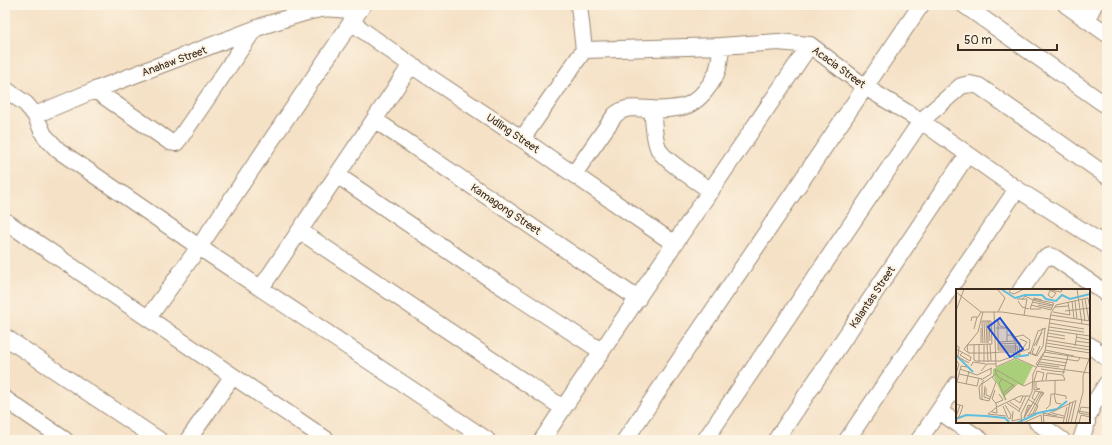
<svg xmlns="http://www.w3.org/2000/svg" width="1112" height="445" viewBox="0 0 1112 445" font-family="Pangolin,sans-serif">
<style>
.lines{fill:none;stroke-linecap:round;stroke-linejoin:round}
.minor-casing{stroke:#988672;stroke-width:18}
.minor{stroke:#fff;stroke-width:16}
.labels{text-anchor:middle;stroke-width:4;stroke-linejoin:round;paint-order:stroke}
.street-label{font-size:11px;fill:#3b2a1e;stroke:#fcf5e5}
.inset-river{fill:none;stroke:#5ebedd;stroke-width:2}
.inset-road{fill:none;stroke:#ab9883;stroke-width:1}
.view{fill:#1d4ed8;fill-opacity:0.15;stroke:#1d4ed8;stroke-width:2}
.inset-edge{fill:none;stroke:#3b2a1e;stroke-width:2}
</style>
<rect width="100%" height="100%" fill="#fcf5e5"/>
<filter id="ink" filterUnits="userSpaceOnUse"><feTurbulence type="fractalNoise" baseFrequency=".025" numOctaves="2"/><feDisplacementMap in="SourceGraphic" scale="8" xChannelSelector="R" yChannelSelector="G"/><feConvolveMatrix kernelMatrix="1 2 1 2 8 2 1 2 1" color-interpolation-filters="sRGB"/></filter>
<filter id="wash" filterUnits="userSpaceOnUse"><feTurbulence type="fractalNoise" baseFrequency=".012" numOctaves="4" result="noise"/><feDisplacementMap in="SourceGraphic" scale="16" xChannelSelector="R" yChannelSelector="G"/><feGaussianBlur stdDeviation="0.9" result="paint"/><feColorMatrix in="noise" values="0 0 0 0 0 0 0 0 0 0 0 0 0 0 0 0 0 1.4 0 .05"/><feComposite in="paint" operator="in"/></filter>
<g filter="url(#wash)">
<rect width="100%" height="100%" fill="#f5e1c6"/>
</g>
<g filter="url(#ink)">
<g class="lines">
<defs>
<path id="minor" d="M579,5L584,50
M964,5L1107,106
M1066,5L1107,34
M1087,19L1094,5
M351,22L411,65L522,139L675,244
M5,89L26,104L35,115L44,135L58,150L199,247L487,440
M95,90L170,142L176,143L180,138L253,31
M652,109C654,122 653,138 659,150C664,160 700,183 711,191
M35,115L95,90L265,25C283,20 302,12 320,9C332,7 345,10 358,12
M375,120L638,299
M522,139L584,50L721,46L778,42L810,45L865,87L921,121L1017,189L1107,246
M574,174L615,115C625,106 637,108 650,109C659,110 682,109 690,104C701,98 711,85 716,74C720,66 720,55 721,46
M337,175L466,263L601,351
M5,221L327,440
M300,231L563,408
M261,288L411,65
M1021,290L1043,259L1050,256L1055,258L1107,294
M148,318L199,247L363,5
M5,337L159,440
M1089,345L1107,358
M5,399L65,440
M939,411L981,440
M1089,414L1093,405L1107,383
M1037,422L1062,440
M188,440L232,377
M542,440C630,308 720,177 810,45
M625,440L921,5
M705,440L921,121L961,86L970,84L979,86L1107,176
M776,440L967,155
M847,440L1017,189
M919,440L957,384
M1081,440L1087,422"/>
</defs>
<!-- minor casing -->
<use href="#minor" class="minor-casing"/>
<!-- minor -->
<use href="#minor" class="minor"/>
</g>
</g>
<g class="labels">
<!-- street labels -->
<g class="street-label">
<text transform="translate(174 61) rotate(-20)" y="4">Anahaw Street</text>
<text transform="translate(839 67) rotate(36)" y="4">Acacia Street</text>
<text transform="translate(513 133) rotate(34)" y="4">Udling Street</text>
<text transform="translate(506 209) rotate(34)" y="4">Kamagong Street</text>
<text transform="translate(872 297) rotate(-56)" y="4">Kalantas Street</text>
</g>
</g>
<!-- overview -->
<g transform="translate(956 289)">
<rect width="134" height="134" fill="#f5e1c6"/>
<path d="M60,70L77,77L67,97L62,95L49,107V112L37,86V80Z" fill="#a9cf7a"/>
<path class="inset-river" d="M45,0L59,9L69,6H86L90,10L100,12L106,6L114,10L134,5M0,66L17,83M57,68L73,66M30,127L49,129L53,133M0,130L10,126L30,127M61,134L82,124L101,120L111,112"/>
<path class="inset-road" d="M41,0L49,9L42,23M55,0L53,3L58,5L68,0M91,0L100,4L96,9L92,6L94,2M121,0L126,35M95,1L105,3L106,0M0,3L25,23H46L134,36M61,10H71L68,26M126,10L129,32M129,10L133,32M66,11L69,7L77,11M77,11L97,16M62,12L66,18L73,20M116,12L118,30M119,12L121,30M76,13L96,17M75,16L95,21L98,14L77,10M82,16L95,19M99,18L112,17M85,20H74L78,9L86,11M0,22L8,0M109,22L134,19M38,23L40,78M97,23L114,26L112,13M95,26L134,32M42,30V61H60M15,32L16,28H22L25,23M26,32L27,54M28,32L29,54M30,32L31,54M32,32V54M33,32L34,52M42,32L44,37L51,39M93,34L128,40M93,38L128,43M25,39V54M40,39H52L63,53L64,67M51,39V52M18,40L21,28M92,41L134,47M92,44L109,47M51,46H55L59,52L60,66L64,65M91,47L109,50M59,48L67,46L74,51L73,60L64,63M120,48L134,51M64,50L71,53L67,59M91,51L134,58M120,52L134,54M42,53L59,52M90,54L134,61M31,55L32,73M34,55L35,72M42,55L65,54M0,56L3,58L2,68L13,74M23,56V73M28,56V73M42,57H61L62,65M78,57L86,43M80,57L87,39M90,57L134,64M119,57L121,45M42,59H59M78,59L76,64L80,66L84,57M0,60L15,68L14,72M89,61L118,67M7,63L4,66L14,72M11,63L8,60L22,43L27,23M74,63L72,64L81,67L87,57L89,39M88,63L133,70M12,64H33L45,63H58V67L44,72H20L18,71V56M12,64L11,56L36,55L35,32H26M74,65L82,42L90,39M87,67L122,72L124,69M85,70L111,74M0,71L3,75L0,85M83,73L110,77M82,75L103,78M82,76L80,75L89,62M15,77L17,73L30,75M81,77L134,84M11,78L5,77L1,93L21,97L23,89M40,78L60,69L80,78M4,80L21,86L36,79M39,80L68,97M85,80L97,82M39,81L42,88L59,97L48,106M25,82L31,75H40M97,82L109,83M3,85L26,90M107,85L112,67M46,90L43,94L50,111M25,91L35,85V79M28,91L23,98L24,110L33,112L40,93L36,88M78,92L81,82L88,84L86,92L109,91L107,86L91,84L90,91M78,92V101L84,100L80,99V93M10,95L13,82M29,97L28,108L34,110M68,97L76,93L86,92M30,99V106L35,108M39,101L36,110L40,114M47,104L57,96M98,105L100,114L105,115M99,105L110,107V110M58,110L64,114L67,107M26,111V95L40,85M79,111L76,109L79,102L88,104L85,108M54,113L64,120M51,114L64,123M0,115L7,117L3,128L0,129M49,116L55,126L54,130L52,129M47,117L52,129M134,119L125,118L123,124L134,126M90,120L94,116L95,105H99V91M57,122L56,132L65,130M63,122L70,107M122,122L134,124M36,123L41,124L40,114L47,111L43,105M77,124L87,103M96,124L108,127M92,125L119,112M73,126L86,102M87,126L108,129M50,127L32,125L41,118L64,107H74M71,127L79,124L82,117L72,110M0,128L4,116M68,129L84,102M68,129L72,116L76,117M68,129L74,116M66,134L65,125L76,103L77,85L89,62L95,24L100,16L132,9L134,19M67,134L85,126L86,134M88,134L87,124L101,127M107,134L111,118M110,134L114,113M112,134L117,113M115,134L120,111M119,134L127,103V87L134,67M123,134L125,126L134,128"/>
<path class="view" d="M44,29L67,60L54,68L32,38Z"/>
<rect width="134" height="134" class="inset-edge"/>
</g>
<!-- margin -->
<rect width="1112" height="445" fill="none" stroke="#fcf5e5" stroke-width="20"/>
<!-- scale -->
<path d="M958 44v6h99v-6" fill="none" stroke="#3b2a1e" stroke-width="2"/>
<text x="964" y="44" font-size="12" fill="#3b2a1e" stroke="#fcf5e5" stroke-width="3" paint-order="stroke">50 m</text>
</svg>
